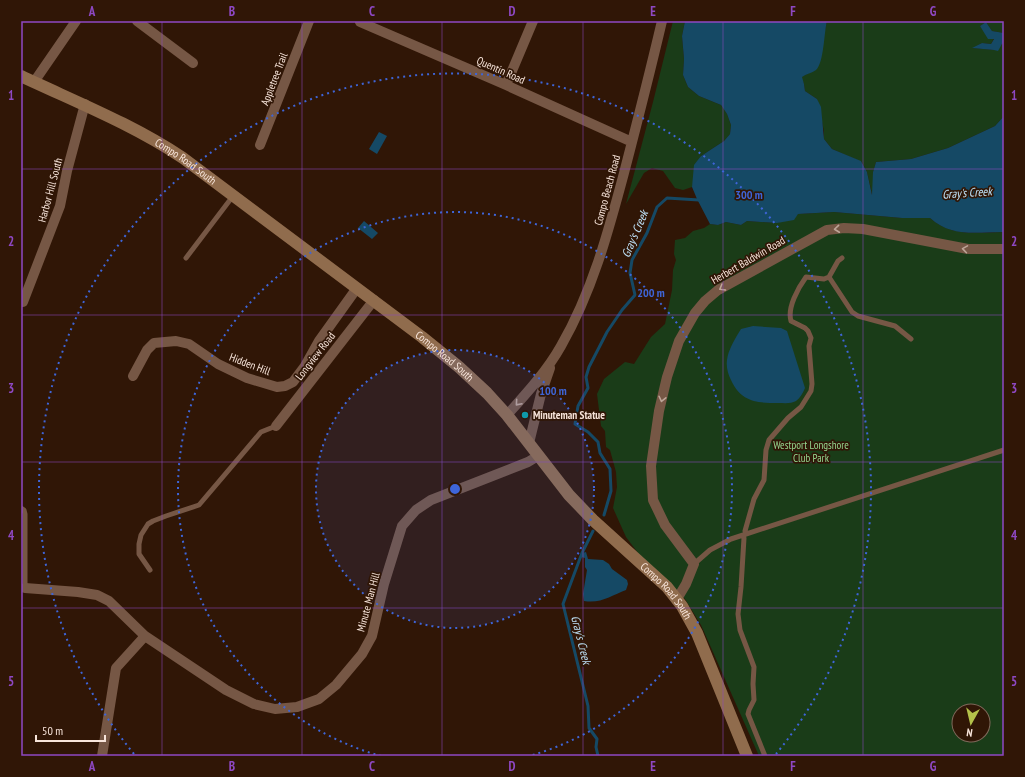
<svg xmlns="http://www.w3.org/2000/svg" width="1025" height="777" viewBox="0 0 1025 777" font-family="'PT Sans Narrow',sans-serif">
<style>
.green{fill:#1a3c18;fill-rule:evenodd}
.water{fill:#154965}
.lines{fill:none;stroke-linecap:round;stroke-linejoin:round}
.stream{stroke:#154965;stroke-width:3}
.lane{stroke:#765745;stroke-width:5}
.street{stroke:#765745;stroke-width:10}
.secondary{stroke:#906c4d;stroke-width:12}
.oneway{stroke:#bea598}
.grid{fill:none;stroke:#8e48c3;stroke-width:1;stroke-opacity:0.55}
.ring{fill:none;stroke:#3e65d8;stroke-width:2;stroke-dasharray:2 4}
.culture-dot{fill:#0f9aa8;stroke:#301606;stroke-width:1.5}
.labels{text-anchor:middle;stroke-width:3.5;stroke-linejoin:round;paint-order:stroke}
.street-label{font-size:11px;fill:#f8e5db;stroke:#301606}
.poi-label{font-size:11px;font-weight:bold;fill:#f8e5db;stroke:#301606;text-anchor:start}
.park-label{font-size:11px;fill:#94d68f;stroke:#301606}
.water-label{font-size:12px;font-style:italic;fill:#bee1f7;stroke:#301606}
.centre{fill:#3e65d8;stroke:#301606;stroke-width:2}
.ring-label{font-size:12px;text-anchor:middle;font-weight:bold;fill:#3e65d8;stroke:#301606;stroke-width:3.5;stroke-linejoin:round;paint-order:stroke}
.neatline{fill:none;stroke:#8e48c3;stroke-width:1.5}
.grid-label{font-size:13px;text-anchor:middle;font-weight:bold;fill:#8e48c3}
</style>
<rect width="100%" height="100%" fill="#301606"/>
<!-- green -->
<path class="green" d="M673,21H685L682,36L684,59L683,75L688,87L699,96L721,105L727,114L731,125L730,134L724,141L701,156L692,187L683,190L675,188L663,171L652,168L644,173L626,204L653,102Z
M827,21H1001L1004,25V33L992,31L986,22L980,26L994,38L991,44L982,43L973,48L995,50L1004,43V116L995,126L948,148L911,159L876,162L873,172V198L867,172L862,162L832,149L824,139V131L817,99L805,91L804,84L801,77L816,69Z
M834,212L902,218H930C951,237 978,233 1004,232V756H759L701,625L685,599L641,557L626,537L613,508L617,487L616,472L610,450L606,447L605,431L601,426L597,394L604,379L625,362L634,364L651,337L665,324L672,290L673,270L676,260L674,254L675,240L685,238L693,231L704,228L710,224L718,225L726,222L741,225L747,221L777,223L798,214ZM959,711H983V735H959Z"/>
<!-- water -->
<path class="water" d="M685,21H827C824,32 824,63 816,70C812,73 806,74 802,77L804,84L805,91L817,99L821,107L824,139L832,149L861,161L867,172L872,195L873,172L876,162L911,159L948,148L995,126L1004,116V232C977,232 952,238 930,218H902L834,212L798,214L794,220L777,223L747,221L741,225L726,222L718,225L710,224L697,199L692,187L694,165L701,156L724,141L730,134L731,125L727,114L721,105L699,96L688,87L683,75L684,59L682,36Z
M986,22L992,31L1004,33V43L1002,44L998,51L994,50L972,48L982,43L991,44L994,39H988L980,26Z
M379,132L387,136L377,154L369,149Z
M364,221L378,233L372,239L358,228Z
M753,326L781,328L787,331L805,388C803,393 800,398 796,401C791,404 784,403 778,403C757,403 741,402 731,380C728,374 726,367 727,360C728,350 736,337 741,329Z
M586,552L588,559L603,560L609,564L612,569L627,580L628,584L626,590C612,595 601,604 584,601L583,594L587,570L585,567V558L581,557L582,553Z"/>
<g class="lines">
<!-- stream -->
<path class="stream" d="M604,515L611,491L610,469L600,453L598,442L588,432L575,424L578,406L588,388L586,377L589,367L607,332L622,310L635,295L630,273L632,260L647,233L657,207L667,198L699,200
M593,531L582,553L563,604L588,706L589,728L597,739L596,747L598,756"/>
<!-- lane -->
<path class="lane" d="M186,258L233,196
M829,277L852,312L858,316L895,326L911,339
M21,508L24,510L25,514V588
M745,531L754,499L764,480L766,450L769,440L788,418L801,407L811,391L812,384L809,346L811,338L808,331L805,328L791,321C787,308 798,288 806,277L824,279L829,277L838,261L842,258
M744,538L741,587L738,614L740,630L754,667L753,684L754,700L749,710L748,714L765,756
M694,564L710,550L731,539L1004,450
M150,570L139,554V544L141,535L148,524L153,521L166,516L199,505L261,432L276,426"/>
<!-- street -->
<path class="street" d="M137,21L193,63
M360,22L506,85L632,142
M34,82L76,21
M506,85L533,21
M260,145L309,21
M23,302L60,206L67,171L85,104
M133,376L147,350L154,343L176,341L189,344L218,364L247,378L277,387L285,386L293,382L305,366L319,341L357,288
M507,415C526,394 547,371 561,346C592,292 608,233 624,173C637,123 650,72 662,21
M276,426L374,300
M529,443L541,394L550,368
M25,588L78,592L97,595L109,601L145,636L226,690L254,704L275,709L297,707L319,699L336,685L362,654L372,636L384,584L402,526L416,510L431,500L528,462L538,456
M677,599L686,584L694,564L665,525L653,500L651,466L659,411L667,377L679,341L695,313L705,301L718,290L827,230L844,228L863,229L968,249H1004
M102,756L116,668L145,636"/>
<!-- secondary -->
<path class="secondary" id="s1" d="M21,76C76,102 132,124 183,158L422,337L459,367L487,393L507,415L569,495L593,520L667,587L682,606L697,633L747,756"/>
</g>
<!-- one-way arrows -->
<defs><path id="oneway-chevron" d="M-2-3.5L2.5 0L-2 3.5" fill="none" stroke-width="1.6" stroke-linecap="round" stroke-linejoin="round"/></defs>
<g class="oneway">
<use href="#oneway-chevron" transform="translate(837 229) rotate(174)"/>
<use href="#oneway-chevron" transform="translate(965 249) rotate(-171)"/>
<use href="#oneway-chevron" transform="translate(722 288) rotate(150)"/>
<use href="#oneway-chevron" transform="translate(662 399) rotate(103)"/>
<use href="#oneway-chevron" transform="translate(518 403) rotate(131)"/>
</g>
<!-- grid -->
<path class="grid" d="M162,21V756M302,21V756M442,21V756M583,21V756M723,21V756M863,21V756M21,169H1004M21,315H1004M21,462H1004M21,608H1004"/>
<!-- distance rings -->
<circle cx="455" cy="489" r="139" fill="#3e65d8" fill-opacity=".12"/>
<g class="ring">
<circle cx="455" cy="489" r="139"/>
<path d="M381 756A277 277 0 1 1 529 756"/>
<path d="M134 754A416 416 0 1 1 776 754"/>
</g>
<!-- markers -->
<circle class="culture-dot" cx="525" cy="415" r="4"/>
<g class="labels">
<!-- street labels -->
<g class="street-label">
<text transform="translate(501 70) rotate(24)" y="4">Quentin Road</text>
<text transform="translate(274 79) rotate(-69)" y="4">Appletree Trail</text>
<text dy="4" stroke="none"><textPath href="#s1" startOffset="186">Compo Road South</textPath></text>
<text transform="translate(50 190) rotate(-75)" y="4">Harbor Hill South</text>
<text transform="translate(607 190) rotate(-75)" y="4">Compo Beach Road</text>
<text transform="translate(748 260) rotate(-30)" y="4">Herbert Baldwin Road</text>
<text transform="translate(315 356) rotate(-52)" y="4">Longview Road</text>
<text dy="4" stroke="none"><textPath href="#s1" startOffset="510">Compo Road South</textPath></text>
<text transform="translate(250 364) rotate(21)" y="4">Hidden Hill</text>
<text dy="4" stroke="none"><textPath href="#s1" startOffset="834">Compo Road South</textPath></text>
<text transform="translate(368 602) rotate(-75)" y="4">Minute Man Hill</text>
</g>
<!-- poi labels -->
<g class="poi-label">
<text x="533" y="419">Minuteman Statue</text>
</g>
<!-- park labels -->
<g class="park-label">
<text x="811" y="449">Westport Longshore<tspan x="811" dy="13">Club Park</tspan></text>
</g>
<!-- water labels -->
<g class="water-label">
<text transform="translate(967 193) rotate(-4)" y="4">Gray's Creek</text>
<text transform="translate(635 234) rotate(-67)" y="4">Gray's Creek</text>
<text transform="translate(581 640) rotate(76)" y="4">Gray's Creek</text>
</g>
</g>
<circle cx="455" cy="489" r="6" class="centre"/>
<g class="ring-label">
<text x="749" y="199">300 m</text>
<text x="651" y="297">200 m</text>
<text x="553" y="395">100 m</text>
</g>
<!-- border -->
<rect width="1025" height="777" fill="none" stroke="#301606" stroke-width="44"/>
<!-- north arrow -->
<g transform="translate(971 723) rotate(188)"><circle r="19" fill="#301606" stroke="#80695b"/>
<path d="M0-3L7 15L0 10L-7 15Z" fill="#b4c24a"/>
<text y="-6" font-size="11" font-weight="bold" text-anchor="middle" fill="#f8e5db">N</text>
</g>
<!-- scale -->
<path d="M36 735v6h69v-6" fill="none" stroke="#f8e5db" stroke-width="2"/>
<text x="42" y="735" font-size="12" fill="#f8e5db" stroke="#301606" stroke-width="3" paint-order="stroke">50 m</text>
<rect x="22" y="22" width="981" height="733" class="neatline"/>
<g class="grid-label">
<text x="92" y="16">A</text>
<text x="232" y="16">B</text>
<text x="372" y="16">C</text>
<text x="512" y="16">D</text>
<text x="653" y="16">E</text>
<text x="793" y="16">F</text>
<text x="933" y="16">G</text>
<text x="11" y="100">1</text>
<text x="1014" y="100">1</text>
<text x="11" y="246">2</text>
<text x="1014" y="246">2</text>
<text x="11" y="393">3</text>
<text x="1014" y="393">3</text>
<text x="11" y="540">4</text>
<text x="1014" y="540">4</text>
<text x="11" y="686">5</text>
<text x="1014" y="686">5</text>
<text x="92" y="771">A</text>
<text x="232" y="771">B</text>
<text x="372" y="771">C</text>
<text x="512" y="771">D</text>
<text x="653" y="771">E</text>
<text x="793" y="771">F</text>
<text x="933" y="771">G</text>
</g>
</svg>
